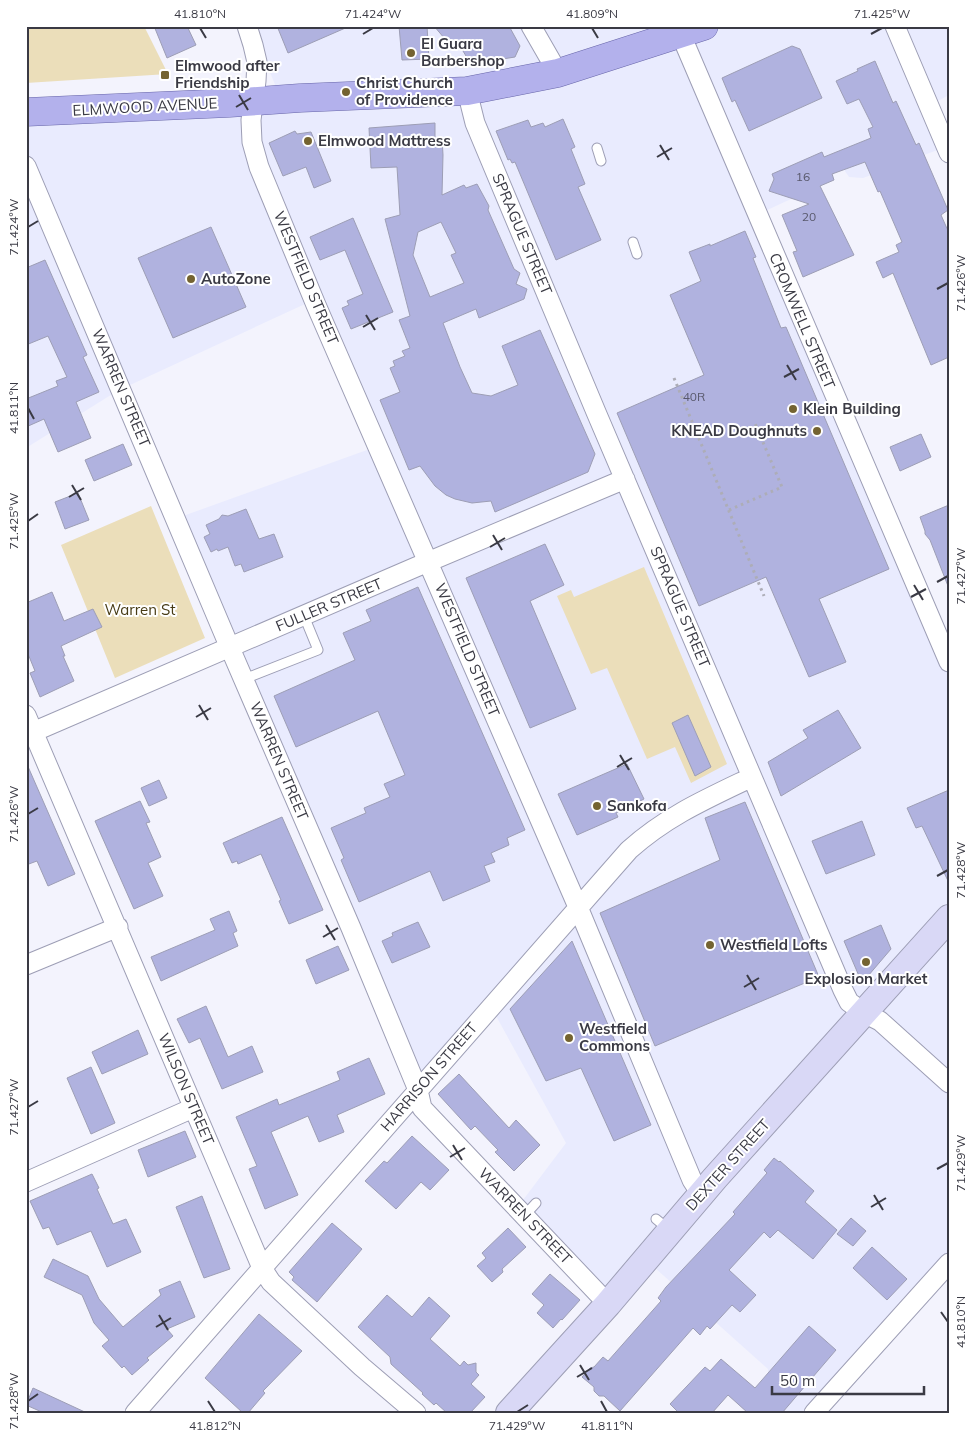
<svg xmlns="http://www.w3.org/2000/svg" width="975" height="1439" viewBox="0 0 975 1439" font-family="Mulish,sans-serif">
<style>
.built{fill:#e9ebfe}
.green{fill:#ebdeba}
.building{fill:#b0b2df;stroke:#9d9eb5;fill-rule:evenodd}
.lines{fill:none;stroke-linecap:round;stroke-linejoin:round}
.lane-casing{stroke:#9d9eb5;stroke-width:11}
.street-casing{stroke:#9d9eb5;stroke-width:21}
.secondary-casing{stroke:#9d9eb5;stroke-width:28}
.primary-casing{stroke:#6866a9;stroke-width:29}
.path{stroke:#adadb7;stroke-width:3;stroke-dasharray:2.5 4;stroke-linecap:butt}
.lane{stroke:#fff;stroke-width:9}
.street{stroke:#fff;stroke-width:19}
.secondary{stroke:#d9d8f6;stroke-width:26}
.primary{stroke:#b3b1ec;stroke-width:28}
.ticks{fill:none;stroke:#3a3a44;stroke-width:2}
.poi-dot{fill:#746331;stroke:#fff;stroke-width:2}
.labels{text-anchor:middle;stroke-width:4;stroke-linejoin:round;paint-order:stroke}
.number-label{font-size:12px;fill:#58586b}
.poi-label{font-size:15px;font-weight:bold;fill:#3a3a44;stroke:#fff;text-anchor:start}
.street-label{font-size:15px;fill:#3a3a44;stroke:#fff}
.park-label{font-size:15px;fill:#473b15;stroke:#fff}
.neatline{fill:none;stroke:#3a3a44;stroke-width:2}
.ticks-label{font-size:12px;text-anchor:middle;fill:#3a3a44}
</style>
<rect width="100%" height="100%" fill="#f3f3fd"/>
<!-- built -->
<path class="built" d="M251,26H949V95L936,102L948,146L863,178L849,177L832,152L834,179L763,212L949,646V1269L814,1413H757L767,1389L768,1369L645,1259L609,1298L520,1204L566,1143L490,1005L418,1083L183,516L381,445L318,298L130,385L127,389L122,388L26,448V109L276,87Z"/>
<!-- green -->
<path class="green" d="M26,26H144L168,74L26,83Z
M151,506L205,638L115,678L61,545Z
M644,567L727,764L691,783L675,747L647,759L607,668L591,674L557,596L571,590L574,597Z"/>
<!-- building -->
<path class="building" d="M154,26H187L196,45L167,58Z
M277,26H350L288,53Z
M399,26H427L429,59L402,60Z
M434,26H509L520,46L515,57L478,63L476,60L469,61L457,41L450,45Z
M792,46L800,49L822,98L749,131L735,100L732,102L722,78Z
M875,61L893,103L896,101L916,145L919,143L948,210L941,215L949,233V357L931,365L893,273L883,278L876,262L899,252L896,245L902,242L880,191L878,192L865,162L832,174L834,180L820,186L854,255L803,277L793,252L797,251L782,215L809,204L769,191L774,179L772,174L822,152L824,157L871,138L868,129L873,127L859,99L847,104L836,81L858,71L857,69Z
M563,119L575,147L571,149L585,184L578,187L601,240L556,260L515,162L512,163L510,159L508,160L496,131L528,120L531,127L543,123L545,127Z
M435,123V139L442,138L443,155L442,195L464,185L466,188L477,184L489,206L488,210L514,269L520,273L516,284L527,289L524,299L479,318L476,309L443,323L460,367L472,393L491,396L518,385L502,346L540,330L595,454L588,472L495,512L491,501L472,503L455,499L446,495L435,486L420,466L409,470L380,400L400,392L390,368L395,366L393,361L405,356L402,351L410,348L399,320L410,316L385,219L400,215L397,167L371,168L369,128ZM441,222L456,253L451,255L464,283L430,297L413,255L418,232Z
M295,131L297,134L311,132L331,181L314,188L306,167L283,176L269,143Z
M353,218L393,312L351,329L342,308L349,305L347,301L363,294L345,250L320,260L310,237Z
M211,227L246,307L173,338L138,258Z
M745,231L756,257L753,258L781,328L786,327L889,569L819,599L846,662L809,677L766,577L699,606L617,413L704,375L670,295L701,281L689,252L710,244V246Z
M45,260L87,355L83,357L99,392L76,402L91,438L58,452L44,419L26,427V399L58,386L56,381L67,377L48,336L26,345V268Z
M921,434L931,457L900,471L890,447Z
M123,444L132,465L94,481L85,460Z
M78,493L89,520L65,529L55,502Z
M949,505V585L948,586L930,540L925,534V531L920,517Z
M246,509L259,539L274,534L283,557L244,572L241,564L235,566L228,547L218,551L217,549L211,552L204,537L210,534L206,525L219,519L222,515L228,516Z
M545,544L564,585L530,601L576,709L530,728L466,578Z
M418,587L525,830L507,838L509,845L491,853L495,862L484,866L490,881L443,901L430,871L359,902L341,860L344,858L331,828L366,813L364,808L390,797L384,784L405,775L378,711L296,747L274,696L355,660L343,633L371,621L366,610Z
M52,592L64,621L93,609L102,627L61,646L65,656H63L74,681L40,697L30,673L35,671L26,649V603Z
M838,710L861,748L781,796L768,762L808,738L803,730Z
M688,715L711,767L695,776L672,723Z
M26,762L75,874L48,886L37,861L26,865Z
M627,764L644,799L616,813L618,817L577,835L558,794Z
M159,780L167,798L149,806L141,788Z
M949,790V883L922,826L916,828L907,808Z
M140,801L150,822L146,823L161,857L148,863L163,896L134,909L95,821Z
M745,802L819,977L655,1046L600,913L720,860L705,818Z
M282,817L323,910L289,924L279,901L281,900L261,854L238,864L237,861L232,863L223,843Z
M862,821L875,855L826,874L812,841Z
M229,911L237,931L233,933L238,946L161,981L151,957L215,930L210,919Z
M418,922L430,947L392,963L382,941L393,936L392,933Z
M881,925L891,949L862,983L844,941Z
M572,941L651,1125L614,1141L581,1068L546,1081L510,1009Z
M338,946L349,970L316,984L306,960Z
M206,1006L228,1057L252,1046L263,1072L222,1089L200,1038L189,1043L177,1019Z
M138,1030L148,1054L102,1074L92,1052Z
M369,1058L385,1094L337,1115L344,1132L319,1142L308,1116L271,1132L298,1195L265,1209L249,1169L257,1166L236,1117L277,1099L279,1105L340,1080L337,1072Z
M91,1067L115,1123L91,1134L67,1078Z
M459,1074L509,1128L516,1120L540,1145L514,1171L495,1152L498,1150L475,1126L471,1130L438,1094Z
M185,1131L196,1157L148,1177L138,1150Z
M412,1136L449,1170L430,1190L421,1182L396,1209L365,1181L384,1161L387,1163Z
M774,1158L779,1162L780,1161L814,1191L805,1202L837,1230L813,1259L778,1230L770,1238L764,1232L729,1270L756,1295L740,1312L732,1305L710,1329L707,1326L700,1335L693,1328L620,1411L604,1396H599L594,1391V1387L582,1377L590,1368L594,1367L603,1357L608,1361L638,1327L661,1301L658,1298L666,1287L735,1214L733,1212L767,1173L764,1170Z
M92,1174L99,1188L97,1189L113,1224L126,1219L141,1252L107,1267L91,1231L57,1245L49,1227L43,1229L30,1201Z
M202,1196L230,1269L204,1278L176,1207Z
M851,1218L866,1231L853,1246L837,1234Z
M332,1223L362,1249L317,1302L292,1280L294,1277L289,1272Z
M508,1228L526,1247L502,1269L503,1272L492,1282L477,1266L486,1258L482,1253Z
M872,1247L907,1279L887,1300L853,1268Z
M53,1259L88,1276L99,1299L123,1327L161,1295L159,1290L180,1281L195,1317L167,1329L173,1336L147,1358L149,1360L132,1375L124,1366L122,1368L102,1346L109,1340L94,1323L82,1295L44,1277Z
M550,1274L580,1300L562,1320L561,1319L553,1328L537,1313L544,1305L532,1294Z
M387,1295L412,1317L429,1297L450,1316L430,1339L460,1366L464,1361L468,1365L476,1363V1372L479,1375L471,1384L485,1397L470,1413H447L436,1403L434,1405L422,1394L423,1393L391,1364L390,1357L358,1327Z
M259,1314L302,1351L263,1391L265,1393L248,1413H243L205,1378Z
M809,1326L836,1350L782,1413H748L728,1395L712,1413H679L670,1404L705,1367L710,1371L721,1359L755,1388Z
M33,1388L87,1413H44L26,1405Z"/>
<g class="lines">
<defs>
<path id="lane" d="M597,148L601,161
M633,242L637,254
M244,679L318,650L304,616
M525,1215L536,1203
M656,1219L668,1229"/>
<path id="street" d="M247,26L253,45L257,62L256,81L251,120L252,142L259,167L316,305L578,907L692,1180L701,1194
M531,26L558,73
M895,26L949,153
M681,35L949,662
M467,91L475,123L596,412L843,990L849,1002L864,1013L880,1021L949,1083
M26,166L230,648L351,928L418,1090L422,1108L608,1304
M26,715L262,1268L271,1282L362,1367L416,1413
M33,732L416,567L625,479
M26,965L118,927
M26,1182L193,1108
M135,1413L629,850C667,816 706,799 752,777
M814,1413L949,1263"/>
<path id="secondary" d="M509,1413L608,1304L715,1178L949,918"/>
<path id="primary" d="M26,112L229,103L300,98L467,91L558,73L704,26"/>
</defs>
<!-- lane casing -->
<use href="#lane" class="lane-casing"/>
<!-- street casing -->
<use href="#street" class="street-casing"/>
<!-- secondary casing -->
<use href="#secondary" class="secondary-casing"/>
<!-- primary casing -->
<use href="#primary" class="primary-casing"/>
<!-- path -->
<path class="path" d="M674,378L764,596
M729,510L782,487L754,421"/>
<!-- lane -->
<use href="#lane" class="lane"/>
<!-- street -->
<use href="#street" class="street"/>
<!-- secondary -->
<use href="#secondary" class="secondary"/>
<!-- primary -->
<use href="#primary" class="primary"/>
</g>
<!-- ticks -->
<path class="ticks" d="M200,28L206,38M592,28L598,38M363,34L373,28M871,34L882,28M239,95L248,110M236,107L251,98M660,145L669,160M657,157L672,148M28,227L38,221M937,289L948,283M366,315L375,330M363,327L378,318M787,365L796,380M784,377L799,369M28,408L34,419M72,485L81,500M69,497L84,488M28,521L38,514M493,535L502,550M490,547L505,538M937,582L948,576M914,585L923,600M911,597L926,589M199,705L208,720M196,717L211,708M620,755L629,770M617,767L632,758M28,814L38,808M937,876L948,870M326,925L335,940M323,937L338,928M747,975L756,990M744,987L759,978M28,1107L38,1101M453,1145L462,1160M450,1157L465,1148M937,1169L948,1163M874,1195L883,1210M871,1207L886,1198M941,1312L948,1322M159,1315L168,1330M156,1327L171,1318M580,1365L589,1380M577,1377L592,1368M28,1401L38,1394M208,1401L215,1412M601,1401L607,1412M517,1412L528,1405"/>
<!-- markers -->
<g class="poi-dot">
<circle cx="411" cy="53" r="5"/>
<rect x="160" y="70" width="10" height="10" rx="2.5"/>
<circle cx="346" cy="92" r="5"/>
<circle cx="308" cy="141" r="5"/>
<circle cx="191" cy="279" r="5"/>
<circle cx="793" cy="409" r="5"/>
<circle cx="817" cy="431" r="5"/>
<circle cx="597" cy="806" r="5"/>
<circle cx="710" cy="945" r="5"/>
<circle cx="866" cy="962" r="5"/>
<circle cx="569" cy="1038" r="5"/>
</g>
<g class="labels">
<!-- number labels -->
<g class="number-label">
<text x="803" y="181">16</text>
<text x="809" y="221">20</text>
<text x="694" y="401">40R</text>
</g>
<!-- poi labels -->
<g class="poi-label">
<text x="421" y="49">El Guara<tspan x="421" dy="17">Barbershop</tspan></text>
<text x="175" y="71">Elmwood after<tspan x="175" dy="17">Friendship</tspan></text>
<text x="356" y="88">Christ Church<tspan x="356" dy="17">of Providence</tspan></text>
<text x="318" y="146">Elmwood Mattress</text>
<text x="201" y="284">AutoZone</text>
<text x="803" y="414">Klein Building</text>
<text x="807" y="436" text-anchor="end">KNEAD Doughnuts</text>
<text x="607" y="811">Sankofa</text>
<text x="720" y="950">Westfield Lofts</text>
<text x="866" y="984" text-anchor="middle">Explosion Market</text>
<text x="579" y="1034">Westfield<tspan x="579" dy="17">Commons</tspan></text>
</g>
<!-- street labels -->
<g class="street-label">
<text transform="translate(145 107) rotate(-3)" y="5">ELMWOOD AVENUE</text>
<text transform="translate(522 234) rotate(67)" y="5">SPRAGUE STREET</text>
<text transform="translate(306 278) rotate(67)" y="5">WESTFIELD STREET</text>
<text transform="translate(802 321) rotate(67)" y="5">CROMWELL STREET</text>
<text transform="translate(121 388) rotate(67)" y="5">WARREN STREET</text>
<text transform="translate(329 605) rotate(-23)" y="5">FULLER STREET</text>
<text transform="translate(680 607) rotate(67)" y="5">SPRAGUE STREET</text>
<text transform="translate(467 650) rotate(67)" y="5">WESTFIELD STREET</text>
<text transform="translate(279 761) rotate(67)" y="5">WARREN STREET</text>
<text transform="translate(429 1077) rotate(-49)" y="5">HARRISON STREET</text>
<text transform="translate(186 1089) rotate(67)" y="5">WILSON STREET</text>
<text transform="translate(728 1165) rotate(-48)" y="5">DEXTER STREET</text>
<text transform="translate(525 1216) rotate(46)" y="5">WARREN STREET</text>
</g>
<!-- park labels -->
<g class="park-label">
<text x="140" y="615">Warren St</text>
</g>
</g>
<!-- border -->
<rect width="975" height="1439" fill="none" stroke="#ffffff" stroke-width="55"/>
<!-- scale -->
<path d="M772 1386v8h152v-8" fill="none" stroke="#3a3a44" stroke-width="2.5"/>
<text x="780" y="1386" font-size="15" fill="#3a3a44" stroke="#ffffff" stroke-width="4" paint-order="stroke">50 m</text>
<rect x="28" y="28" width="920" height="1384" class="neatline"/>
<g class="ticks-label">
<text x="200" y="18">41.810°N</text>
<text x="373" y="18">71.424°W</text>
<text x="592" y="18">41.809°N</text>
<text x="882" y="18">71.425°W</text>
<text transform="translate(14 227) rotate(-90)" y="4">71.424°W</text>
<text transform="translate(961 283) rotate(-90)" y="4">71.426°W</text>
<text transform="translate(14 408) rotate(-90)" y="4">41.811°N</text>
<text transform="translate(14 521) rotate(-90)" y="4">71.425°W</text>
<text transform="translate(961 576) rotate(-90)" y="4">71.427°W</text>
<text transform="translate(14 814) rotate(-90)" y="4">71.426°W</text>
<text transform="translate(961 870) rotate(-90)" y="4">71.428°W</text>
<text transform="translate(14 1107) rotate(-90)" y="4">71.427°W</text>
<text transform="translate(961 1163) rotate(-90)" y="4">71.429°W</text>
<text transform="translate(961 1322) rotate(-90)" y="4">41.810°N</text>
<text transform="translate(14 1401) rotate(-90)" y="4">71.428°W</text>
<text x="215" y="1430">41.812°N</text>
<text x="517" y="1430">71.429°W</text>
<text x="607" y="1430">41.811°N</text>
</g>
</svg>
